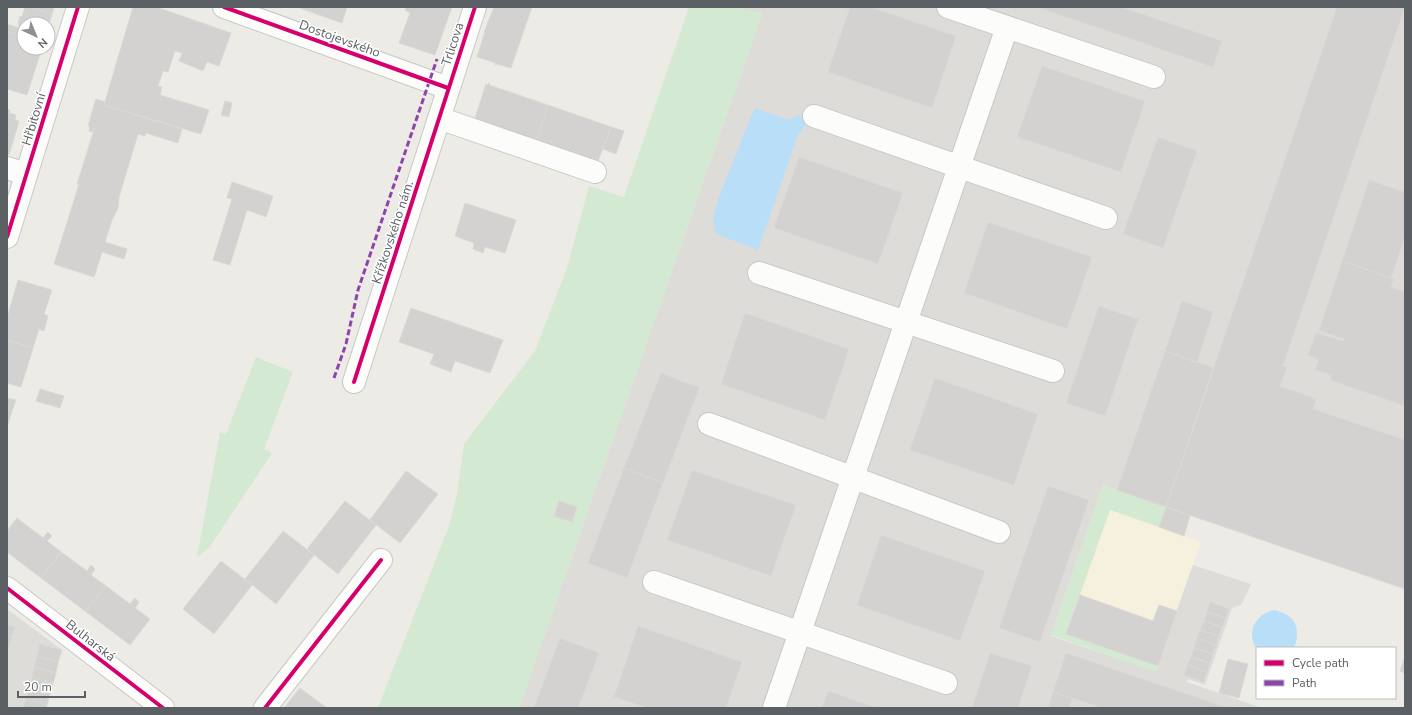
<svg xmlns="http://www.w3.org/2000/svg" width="1412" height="715" viewBox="0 0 1412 715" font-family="'Nunito Sans',sans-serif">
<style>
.commercial{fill:#f6f0de}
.industrial{fill:#dedcd9}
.green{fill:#d4e9d1}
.water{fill:#b9def8}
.building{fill:#d3d2d0;stroke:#dbd9d5}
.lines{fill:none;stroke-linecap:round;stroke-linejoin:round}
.minor-casing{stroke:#c8c8c6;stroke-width:24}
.minor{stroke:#fcfcfb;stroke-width:22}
.quiet{stroke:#8e44ad;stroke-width:3;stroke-dasharray:6 3;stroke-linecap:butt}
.cycleway-casing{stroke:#fff;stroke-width:6}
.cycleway{stroke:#d6006c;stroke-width:4}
.labels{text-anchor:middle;stroke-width:3;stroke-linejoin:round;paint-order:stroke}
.street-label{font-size:13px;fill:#5b6064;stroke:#fff}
</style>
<rect width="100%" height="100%" fill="#ecebe6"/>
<!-- commercial -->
<path class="commercial" d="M1103,485L1166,507L1160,527L1201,542L1155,672L1051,635Z"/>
<!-- industrial -->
<path class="industrial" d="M733,7H1405V589L1103,485L1051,636L1155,671L1193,565L1251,584L1241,605L1232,608L1205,685L1188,679L1187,682L1262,708H519L762,14Z
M7,609L62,650L46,708H7Z"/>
<!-- green -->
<path class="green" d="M689,7H733L762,14L519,708H378L450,523L457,494L464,444L535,351L567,268L589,186L624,197Z
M256,357L293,372L264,449L272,453L209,548L197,557L220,432L226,434Z
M1103,485L1166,507L1159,527L1110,510L1066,634L1158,666L1155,672L1051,635Z"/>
<!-- water -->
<path class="water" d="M759,108L760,110L790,120L797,115L810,119L798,135L758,250L716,234L713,217L719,197L752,114L755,109Z
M1274,610C1287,613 1297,619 1297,633C1297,638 1297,643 1293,648H1257V649C1245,633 1256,613 1274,610Z"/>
<!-- building -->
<path class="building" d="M25,7H30L52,14L48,28V24H24V37L7,31V24L19,28L20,26L18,25L20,16L22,17Z
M30,7H54L52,14Z
M133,7H156L231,33L219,66L207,62L203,71L179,61L182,53L175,51L168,72L163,71L158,86L162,87L160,95L209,110L201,134L104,105Z
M297,7H347L342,23Z
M406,7H452L435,55L399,43L410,13L405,10Z
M494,7H532L511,68L497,64L495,65L496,63L477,57L485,32H484Z
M850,7H870L956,36L932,108L828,72Z
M1037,7H1121L1222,41L1213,67Z
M1337,7H1405L1283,366L1287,367L1280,386L1316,399L1313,409L1405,440V589L1166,507Z
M7,31L24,37V48H42L27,95L7,89Z
M1042,66L1145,101L1121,172L1017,137Z
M489,83L490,84L489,85L548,105L537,140L513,132V133L475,118L486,84L488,85Z
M96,99L105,102L104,105L182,129L178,143L146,133L145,136L138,134L119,197L118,208L112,220L105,242L127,249L124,259L102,252L94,277L54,264L79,184H77L95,127L92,132L89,131L90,126H88Z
M225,101L232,103L229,117L221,115Z
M548,105L611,127L598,161L574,153V154L537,140Z
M7,109L10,110L9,113L16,115L15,120L19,121L9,155L7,154Z
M611,127L624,131L616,154L603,149Z
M1158,137L1197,151L1163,248L1123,234Z
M799,157L903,193L878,264L774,228Z
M1369,180L1405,192V237L1391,278L1342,261Z
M232,182L273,196L266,217L247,210L230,265L213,260L232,199L227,198Z
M465,203L516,220L505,253L485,247L483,253L473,249L474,243L455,236Z
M988,222L1092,257L1067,329L964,293Z
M1342,261L1394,279L1391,287L1405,292V406L1330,380L1331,375L1315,370L1319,359L1308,355L1316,333L1343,341L1344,339L1319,330Z
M18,280L52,290L44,314L48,316L44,331L39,329L33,348L7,340V318Z
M1182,301L1213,312L1197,363L1165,351Z
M1099,306L1138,319L1105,416L1066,403Z
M411,308L503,340L490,373L455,361L451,372L430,364L434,354L399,342Z
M745,313L849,349L825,420L721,384Z
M7,340L33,348L21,387L7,383Z
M1165,351L1214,368L1166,507L1117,490Z
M661,373L699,388L663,483L624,468Z
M935,378L1038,414L1014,485L910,450Z
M40,389L64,396L60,408L36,401Z
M7,398L16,400L12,411L7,409Z
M7,409L12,411L7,427Z
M624,468L663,483L627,578L588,563Z
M692,470L796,505L771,576L667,540Z
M406,471L438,494L400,543L370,520Z
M1048,486L1089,500L1040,642L999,628Z
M345,501L376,525L338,574L307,549Z
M559,501L577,507L572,522L554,516Z
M1166,507L1190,515L1184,536L1159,527Z
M17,518L43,538L48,532L52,536L47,541L61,552L41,578L7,552V531Z
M283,531L314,555L276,604L245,579Z
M881,535L985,571L960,641L857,605Z
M61,552L87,571L91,565L95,569L91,575L106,586L85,611L41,578Z
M221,561L252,585L214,634L183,609Z
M106,586L130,604L135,598L139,602L135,608L150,619L130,645L85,611Z
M1080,595L1153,621L1159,605L1177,611L1158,666L1066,634Z
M1210,602L1229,609L1226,618L1207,612Z
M1207,612L1226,618L1222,627L1204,621Z
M1204,621L1222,627L1219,636L1200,630Z
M7,625L15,627L12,636L7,635Z
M638,626L742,662L726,708H647L614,697Z
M1200,630L1219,636L1216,645L1197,638Z
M7,635L12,636L9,647L7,646Z
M560,638L599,653L578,708H534Z
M1197,638L1216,645L1213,654L1194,648Z
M40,644L62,650L58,662L37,656Z
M1194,648L1213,654L1210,663L1191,657Z
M990,653L1032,666L1018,708H972Z
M1066,653L1228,708H1102L1072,698L1053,692Z
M37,656L58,662L56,673L34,667Z
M1191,657L1210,663L1207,672L1187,665Z
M1405,657V673L1400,671Z
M1228,659L1248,664L1239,698L1219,693Z
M1187,665L1207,672L1203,682L1184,675Z
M34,667L56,673L53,683L32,677Z
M32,677L53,683L50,694L29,688Z
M29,688L50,694L47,705L26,699Z
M300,688L327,708H284Z
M828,691L877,708H822Z
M1053,692L1072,698L1069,708H1048Z
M26,699L47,705L46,708H23Z"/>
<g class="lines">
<defs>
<path id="minor" d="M224,7L448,88
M948,7L1154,77
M814,116L1106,218
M439,118L595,172
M7,168L26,174
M7,237L78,7
M759,273L1053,371
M354,382L475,7
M709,424L999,532
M654,582L946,683
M7,588L163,708
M265,708L381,560
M774,708L1007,27"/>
</defs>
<!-- minor casing -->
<use href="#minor" class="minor-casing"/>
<!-- minor -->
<use href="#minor" class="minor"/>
<!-- quiet -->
<path class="quiet" d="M334,378L346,344L358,290L437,59"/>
<defs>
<path id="cycleway" d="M224,7L448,88
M7,237L78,7
M354,382L475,7
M7,588L163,708
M265,708L381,560"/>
</defs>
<!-- cycleway casing -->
<use href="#cycleway" class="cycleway-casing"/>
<!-- cycleway -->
<use href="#cycleway" class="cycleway"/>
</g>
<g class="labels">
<!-- street labels -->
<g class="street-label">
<text transform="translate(340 38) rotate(20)" y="5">Dostojevského</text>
<text transform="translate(452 44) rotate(-72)" y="5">Trlicova</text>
<text transform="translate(33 119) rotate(-73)" y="5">Hřbitovní</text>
<text transform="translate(392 232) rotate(-72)" y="5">Křížkovského nám.</text>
<text transform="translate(91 640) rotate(38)" y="5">Bulharská</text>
</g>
</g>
<!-- border -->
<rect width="1412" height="715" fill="none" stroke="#5b6064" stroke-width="16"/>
<!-- legend -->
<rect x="1256" y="647" width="140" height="52" fill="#ffffff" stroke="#bdbfc1"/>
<rect x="1264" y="660" width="20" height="6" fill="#d6006c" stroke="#bdbfc1"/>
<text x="1292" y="667" font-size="12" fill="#5b6064">Cycle path</text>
<rect x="1264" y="680" width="20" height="6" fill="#8e44ad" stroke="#bdbfc1"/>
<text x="1292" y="687" font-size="12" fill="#5b6064">Path</text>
<!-- north arrow -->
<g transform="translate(36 36) rotate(136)"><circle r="19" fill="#ffffff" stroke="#bdbfc1"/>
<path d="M0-3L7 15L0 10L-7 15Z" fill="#8e9192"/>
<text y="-6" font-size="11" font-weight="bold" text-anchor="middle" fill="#5b6064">N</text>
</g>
<!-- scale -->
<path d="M18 691v6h67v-6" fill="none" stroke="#5b6064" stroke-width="2"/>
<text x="24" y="691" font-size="12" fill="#5b6064" stroke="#ffffff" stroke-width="3" paint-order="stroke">20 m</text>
</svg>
